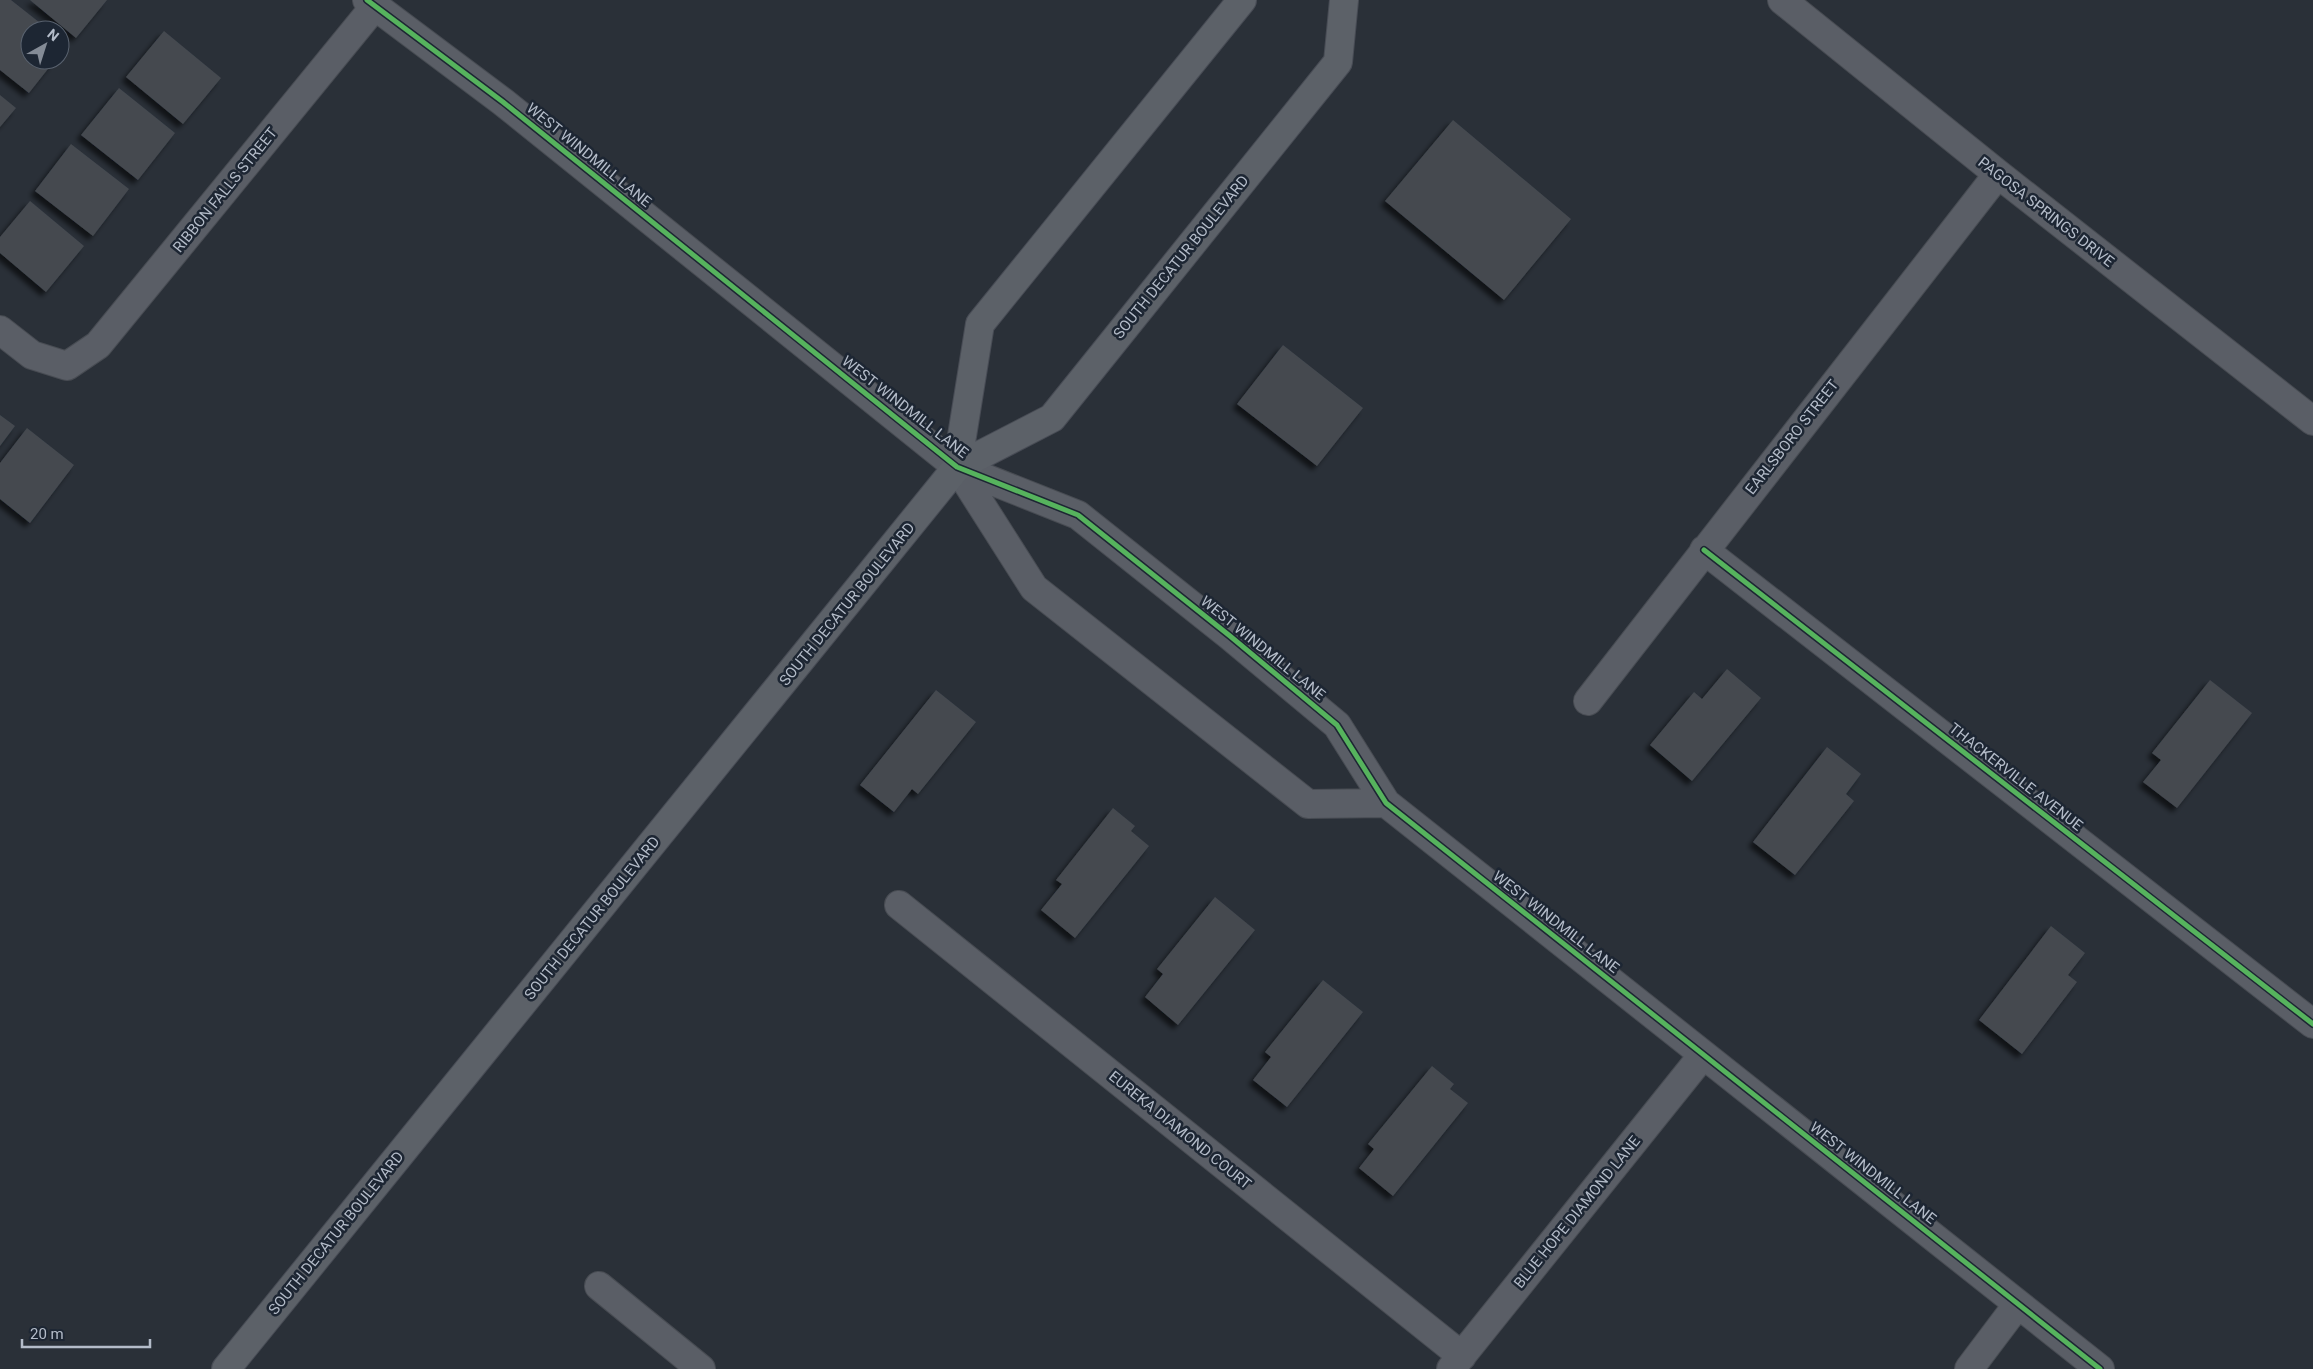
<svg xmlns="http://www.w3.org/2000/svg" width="2313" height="1369" viewBox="0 0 2313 1369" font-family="Roboto,sans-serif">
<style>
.building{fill:#444950;filter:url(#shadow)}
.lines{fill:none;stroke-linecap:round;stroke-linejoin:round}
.minor-casing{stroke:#484c53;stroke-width:30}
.major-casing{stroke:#484c55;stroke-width:30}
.minor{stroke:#5a5e66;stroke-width:28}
.major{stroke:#5c6168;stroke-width:28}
.cycleway-casing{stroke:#1d2633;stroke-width:8}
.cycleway{stroke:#56b35d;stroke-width:5}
.labels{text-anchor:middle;stroke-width:5;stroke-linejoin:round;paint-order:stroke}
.street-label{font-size:15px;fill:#b4bcc9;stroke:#1d2633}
</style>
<defs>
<filter id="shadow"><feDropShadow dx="-4.5" dy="4.5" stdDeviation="2.5" flood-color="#0009"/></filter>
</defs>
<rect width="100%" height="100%" fill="#2a3038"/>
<!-- building -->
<path class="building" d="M0,0H11L49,30H30V60H55L29,93L0,70Z
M30,0H107L76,38Z
M164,31L221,78L183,124L126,77Z
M60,39L67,44L60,54Z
M119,88L175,133L138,180L81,135Z
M0,95L16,108L0,127Z
M1453,120L1571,219L1504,300L1385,201Z
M71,144L129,189L93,236L35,191Z
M30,201L84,246L46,292L0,253V237Z
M1283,345L1363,408L1317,466L1237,404Z
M0,415L15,426L0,446Z
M27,428L74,465L30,523L0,499V463Z
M1727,669L1761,698L1692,781L1650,745L1694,692L1702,699Z
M2210,680L2252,713L2177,808L2143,782L2161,760L2152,753Z
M936,690L976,722L918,794L912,789L894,812L860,785Z
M1827,747L1861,774L1846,794L1854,801L1795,875L1753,842Z
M1113,808L1135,826L1131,831L1149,846L1075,938L1041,910L1062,884L1056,880Z
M1215,897L1255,930L1178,1025L1145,997L1163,974L1157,969Z
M2051,926L2085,953L2068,975L2077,982L2022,1054L1979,1020Z
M1323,980L1363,1012L1287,1107L1253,1080L1271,1057L1265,1052Z
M1432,1066L1454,1084L1450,1089L1468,1103L1393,1196L1359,1168L1374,1149L1368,1144Z"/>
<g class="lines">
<defs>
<path id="minor" d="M367,0L503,102L957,467L1078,515L1230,636L1337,725L1386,803L2100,1369
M1782,0L1998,174L2313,421
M0,330L32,355L67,366L98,345L375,6
M957,467L1034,588L1308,804L1386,803
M1704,550L2313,1024
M1588,701L1998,174
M899,905L1462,1356
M599,1286L701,1369
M1451,1369L1703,1055
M1969,1369L2018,1304"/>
<path id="major" d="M957,467L980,324L1242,0
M226,1369L957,467L1052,418L1338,62L1344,0"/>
</defs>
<!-- minor casing -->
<use href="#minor" class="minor-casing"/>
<!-- major casing -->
<use href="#major" class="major-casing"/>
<!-- minor -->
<use href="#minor" class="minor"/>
<!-- major -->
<use href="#major" class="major"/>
<defs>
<path id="cycleway" d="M367,0L503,102L957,467L1078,515L1230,636L1337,725L1386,803L2100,1369
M1704,550L2313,1024"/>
</defs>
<!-- cycleway casing -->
<use href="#cycleway" class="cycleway-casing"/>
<!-- cycleway -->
<use href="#cycleway" class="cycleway"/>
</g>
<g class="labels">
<!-- street labels -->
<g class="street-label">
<text transform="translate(589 155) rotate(39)" y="5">WEST WINDMILL LANE</text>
<text transform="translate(225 190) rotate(-51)" y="5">RIBBON FALLS STREET</text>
<text transform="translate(2046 212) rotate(38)" y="5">PAGOSA SPRINGS DRIVE</text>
<text transform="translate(1181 257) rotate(-51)" y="5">SOUTH DECATUR BOULEVARD</text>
<text transform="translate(905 407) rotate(38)" y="5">WEST WINDMILL LANE</text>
<text transform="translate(1792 437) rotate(-52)" y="5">EARLSBORO STREET</text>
<text transform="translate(847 604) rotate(-51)" y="5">SOUTH DECATUR BOULEVARD</text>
<text transform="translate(1263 648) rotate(39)" y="5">WEST WINDMILL LANE</text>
<text transform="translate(2016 777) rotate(38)" y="5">THACKERVILLE AVENUE</text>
<text transform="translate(592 918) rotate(-51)" y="5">SOUTH DECATUR BOULEVARD</text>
<text transform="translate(1556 922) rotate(38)" y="5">WEST WINDMILL LANE</text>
<text transform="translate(1180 1130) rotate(39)" y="5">EUREKA DIAMOND COURT</text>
<text transform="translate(1873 1173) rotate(38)" y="5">WEST WINDMILL LANE</text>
<text transform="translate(1577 1212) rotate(-51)" y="5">BLUE HOPE DIAMOND LANE</text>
<text transform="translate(336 1233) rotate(-51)" y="5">SOUTH DECATUR BOULEVARD</text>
</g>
</g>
<!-- north arrow -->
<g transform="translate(45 45) rotate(39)"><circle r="24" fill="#1d2633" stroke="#59626f"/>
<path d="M0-4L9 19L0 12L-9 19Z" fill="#848b96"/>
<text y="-8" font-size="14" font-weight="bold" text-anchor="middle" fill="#b4bcc9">N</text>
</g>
<!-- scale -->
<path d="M22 1339v8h128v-8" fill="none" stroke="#b4bcc9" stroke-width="2.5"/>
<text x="30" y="1339" font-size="15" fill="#b4bcc9" stroke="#1d2633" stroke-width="4" paint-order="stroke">20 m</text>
</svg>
